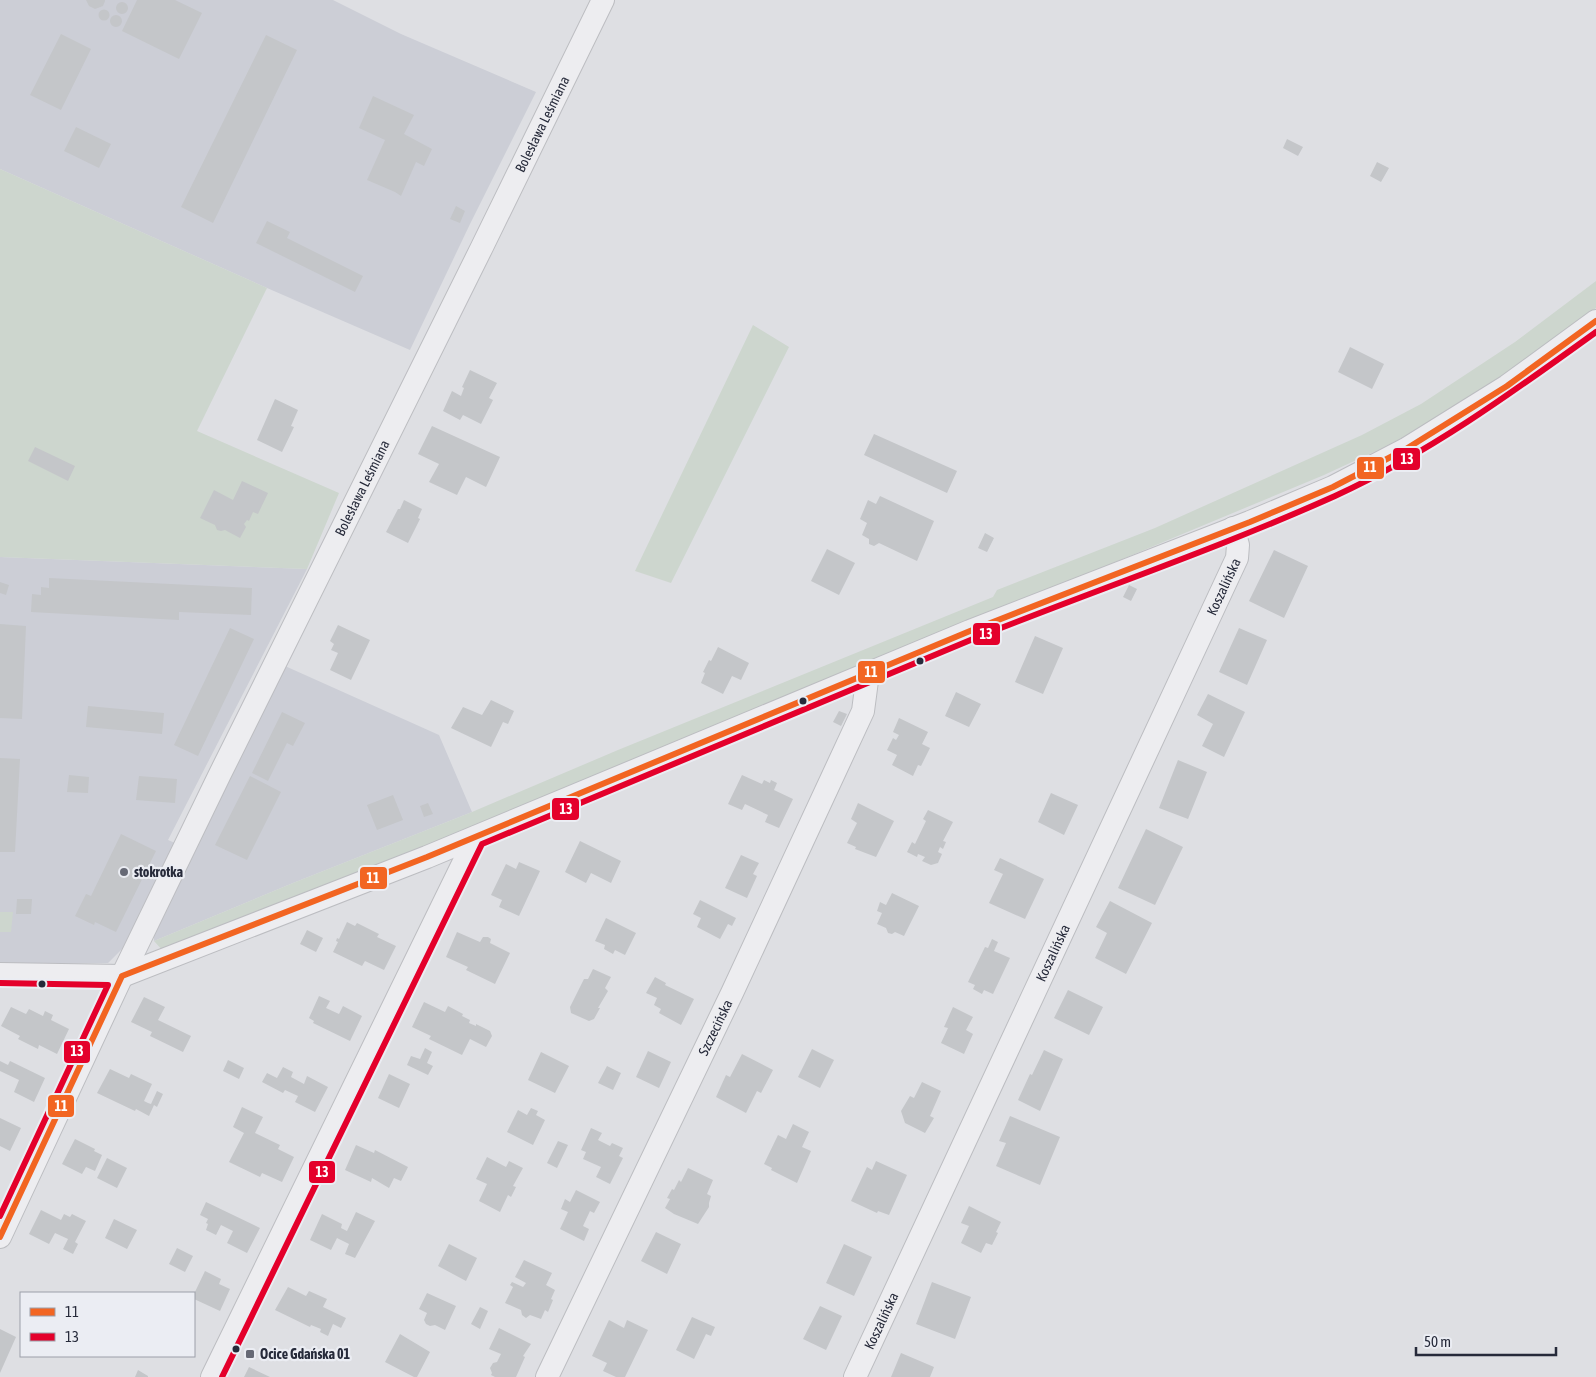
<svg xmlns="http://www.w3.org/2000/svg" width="1596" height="1377" viewBox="0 0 1596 1377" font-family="'Asap Condensed',sans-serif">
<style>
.built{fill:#ccced6}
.green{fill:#cdd6ce}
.building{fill:#c4c6c9}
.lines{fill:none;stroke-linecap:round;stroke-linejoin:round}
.minor-casing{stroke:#bcbdc1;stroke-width:24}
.minor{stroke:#ededf0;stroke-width:22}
.bus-1-casing{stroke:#ebedf3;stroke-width:10}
.bus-2-casing{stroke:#ebedf3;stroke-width:10}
.bus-1{stroke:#f26522;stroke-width:6}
.bus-2{stroke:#e4002b;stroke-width:6}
.bus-dot{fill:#262a3a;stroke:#ebedf3;stroke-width:2}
.poi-dot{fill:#666975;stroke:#ebedf3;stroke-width:2}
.labels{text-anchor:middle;stroke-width:4.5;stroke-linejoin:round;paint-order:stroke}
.street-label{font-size:14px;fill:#262a3a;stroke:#ebedf3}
.poi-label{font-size:14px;font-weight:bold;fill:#262a3a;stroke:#ebedf3;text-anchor:start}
.line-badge{stroke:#ebedf3;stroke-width:2}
.badge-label{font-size:14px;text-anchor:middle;font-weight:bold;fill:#fff}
</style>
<rect width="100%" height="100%" fill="#dedfe3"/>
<!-- built -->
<path class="built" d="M0,0H333L401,34L536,92L470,224L410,350L267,288L0,169Z
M0,557L307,569L168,840L175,843L123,948L108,963L0,964Z
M285,666L439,735L472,812L293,883L154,941V930Z"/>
<!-- green -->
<path class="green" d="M0,169L267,288L197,431L339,493L307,569L0,557Z
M1596,281V308C1534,355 1469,402 1400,439C1375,452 1349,463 1324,475L698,736L164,952L154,941L293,883L472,812L618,750L993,597L997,590L1155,528L1362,435L1421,404L1515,342Z
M753,325L789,347L671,583L635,571Z
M0,912H13L11,932H0Z"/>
<!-- building -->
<path class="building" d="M86,0H105V1L103,6L95,9L89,6Z
M137,0H175L202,13L179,59L122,31Z
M116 8a6 6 0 1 1 12 0a6 6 0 1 1-12 0Z
M98.5 15a5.5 5.5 0 1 1 11 0a5.5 5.5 0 1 1-11 0Z
M110 21a6 6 0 1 1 12 0a6 6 0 1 1-12 0Z
M61,34L91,49L61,110L30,95Z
M266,35L297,50L213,223L181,207Z
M373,96L414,115L404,134L432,149L424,166L416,162L401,196L395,192L367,180L385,140L359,128Z
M76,127L111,144L99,168L64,151Z
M1287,139L1303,147L1298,156L1283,148Z
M1377,162L1389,168L1381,182L1370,176Z
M456,206L465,211L460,223L450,219Z
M267,221L290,232L287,238L363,276L355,292L256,243Z
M1350,347L1384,364L1372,389L1338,372Z
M470,370L497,383L489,398L493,400L481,424L463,415L460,420L443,411L452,391L461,396L464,388L462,387Z
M275,399L298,410L291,426L294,427L282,452L257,440Z
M432,426L500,457L486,487L466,477L457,495L429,482L439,464L418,454Z
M874,434L957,471L947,493L864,455Z
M35,447L75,466L68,481L28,461Z
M242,481L268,493L258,514L253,512L249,521L247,520L244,524L246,527L240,538L225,530L221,531L217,530L215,525L200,518L214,490L233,500Z
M880,496L934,521L917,561L879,543L874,546L869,544V539L862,535L867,523L860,519L868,500L876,504Z
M404,500L422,509L418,518L420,519L408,543L386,532L398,509H400Z
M985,533L994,538L987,552L978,548Z
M827,549L855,563L839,595L811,581Z
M1274,550L1308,566L1284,618L1249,601Z
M49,578L252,588L251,615L179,612V620L31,612L32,594L41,595V587L49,588Z
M0,582L9,585L6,595L0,593Z
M1129,585L1137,589L1131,601L1123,597Z
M0,624L26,626L22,719L0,718Z
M338,625L370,640L351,680L330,670L338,653L331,650L334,644L330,641Z
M230,628L254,639L198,756L174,745Z
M1239,628L1267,640L1247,685L1219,672Z
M1035,636L1063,648L1043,694L1015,682Z
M718,647L749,663L741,680L732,676L723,694L701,683L705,673L703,672L709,660L711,661Z
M956,692L981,704L969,727L945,716Z
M1208,694L1245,712L1224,757L1202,746L1213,724L1197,715Z
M491,700L514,711L508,724L503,722L491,747L451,728L463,707L482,715Z
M88,706L164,713L162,734L86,727Z
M839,711L847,714L841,726L833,722Z
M282,712L305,723L293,746L287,743L268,781L252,773Z
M899,718L928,732L922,744L930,748L921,766L918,765L913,776L892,765L897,755L887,750L893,738L896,740L899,735L893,732Z
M0,758L20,759L15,852H0Z
M1178,760L1207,772L1188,819L1159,808Z
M69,775L89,777L88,793L67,792Z
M742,775L762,784L764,780L770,783L771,780L777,783L774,790L793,799L779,828L765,822L768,815L745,804L742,810L728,804Z
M139,776L177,779L175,803L136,800Z
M250,776L281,792L247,860L215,845Z
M1051,793L1078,805L1064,835L1038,822Z
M393,795L403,820L377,830L367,805Z
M428,803L433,814L424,817L420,806Z
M858,803L894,821L876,857L855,849L856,847L847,843L857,823L851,819Z
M928,810L953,822L943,841L946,842L943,849L940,847L938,852L942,854L938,863L931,865L922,861L925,857L918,854L917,857L907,852L912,842L915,844L926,821L923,819Z
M1146,829L1183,847L1155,905L1118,888Z
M121,834L156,851L116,932L95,922L94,925L75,916L86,894L91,896Z
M580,841L621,861L611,883L591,873L586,883L565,872Z
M741,855L759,863L753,874L757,876L747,898L725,888Z
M1000,858L1044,879L1025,919L989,903L1003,874L994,870Z
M519,862L540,871L519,916L499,907L502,900L491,895L506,864L516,869Z
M892,893L919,906L904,936L895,932L892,934L888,933L886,928L877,924L882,913L877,911L880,902L886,905Z
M17,899H32L31,914H16Z
M700,900L736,918L732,926L728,924L720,939L697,927L701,918L693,914Z
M1110,901L1152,923L1126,974L1095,958L1107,933L1096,927Z
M606,918L636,933L625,955L615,950L613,954L604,949L605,945L595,941Z
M347,922L355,926L357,923L379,934L377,937L396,946L384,970L365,961L362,966L333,952L338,942L336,941L337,938L339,939Z
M307,930L323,938L316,952L300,944Z
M457,932L480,942L483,937H488L491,939L490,943L510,953L495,984L466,970L468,967L446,957Z
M992,939L998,942L994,951L1010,958L993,994L984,990L982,994L973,989L975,985L968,982L985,947L988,948Z
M593,969L611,977L605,988L608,991L598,1008H600L594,1019L589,1021L571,1013L570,1007L584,979H588Z
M655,977L666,983L665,985L694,999L681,1025L659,1013L661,1009L654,1005L657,998L646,993Z
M1068,990L1103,1007L1089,1035L1054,1018Z
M319,996L330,1001L326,1008L339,1014L343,1006L362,1016L350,1041L313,1023L314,1021L309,1018Z
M144,997L165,1007L158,1020L191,1036L183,1052L150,1036L152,1032L131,1022Z
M424,1002L445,1012L448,1006L463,1014L462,1016L470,1020L469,1023L476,1026V1024L490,1031L492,1036L486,1047L470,1039L462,1055L429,1039L431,1036L412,1027Z
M11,1007L26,1014L29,1009L43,1016L45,1011L53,1015L51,1020L69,1029L57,1054L39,1045L38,1049L18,1039L20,1036L1,1026Z
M953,1007L973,1017L966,1030L973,1034L964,1054L941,1043L948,1028L944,1027Z
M425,1048L432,1052L427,1063L433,1066L428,1075L407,1065L411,1056L420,1059Z
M812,1049L834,1060L820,1088L798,1077Z
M1044,1050L1063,1059L1040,1111L1018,1100L1030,1074L1032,1075Z
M648,1051L671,1062L659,1088L636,1077Z
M541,1052L569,1066L555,1093L528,1080Z
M742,1054L773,1070L761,1093L757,1091L746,1113L716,1097L726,1075L730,1077Z
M228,1060L244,1068L239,1079L223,1071Z
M0,1061L8,1065L10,1061L45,1078L34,1102L14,1092L19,1080L0,1071Z
M607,1066L621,1073L613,1090L598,1083Z
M283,1067L293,1072L291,1077L304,1084L307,1076L328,1087L315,1112L295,1102L298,1096L285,1090L283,1093L262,1082L267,1073L277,1078Z
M110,1069L129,1078L131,1074L152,1084L144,1101L148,1103L151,1104L157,1091L163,1094L157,1107L154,1105L149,1116L136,1109L135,1111L97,1093Z
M389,1074L410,1084L399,1108L378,1098Z
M922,1082L941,1091L930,1116L934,1118L925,1133L905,1123L901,1111L910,1096L914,1098Z
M242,1107L263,1117L255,1133L280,1145L278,1149L294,1157L282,1182L262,1173L260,1177L229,1162L244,1133L233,1127Z
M531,1108L538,1111L536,1115L545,1120L533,1145L507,1132L518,1110L527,1115Z
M1010,1116L1060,1137L1040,1185L996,1166L1006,1143L999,1141Z
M0,1118L21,1128L10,1151L0,1146Z
M793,1124L809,1132L802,1147L811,1151L797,1183L771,1170L772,1168L764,1164L778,1135L786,1139Z
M591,1128L602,1133L598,1140L610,1146L612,1143L623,1148L619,1156L623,1158L610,1184L596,1177L601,1167L583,1159L586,1152L581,1150Z
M75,1139L95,1149L94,1151L102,1155L95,1171L86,1167L82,1174L62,1164Z
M558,1141L568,1145L557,1168L547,1163Z
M356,1145L374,1153L375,1150L408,1167L401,1181L394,1178L389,1188L372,1178L371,1182L345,1170Z
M487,1157L506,1167L509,1161L523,1168L513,1186L516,1187L511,1197L508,1195L500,1212L479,1201L487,1184L476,1179Z
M107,1158L127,1168L117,1188L97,1178Z
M876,1161L907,1175L889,1215L878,1211L877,1213L851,1201L867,1167L872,1170Z
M688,1168L713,1180L707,1194L711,1196L709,1203V1207L698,1224L674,1214L665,1208L670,1199L667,1198L672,1189L674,1190L679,1180L681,1182Z
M576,1190L600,1202L594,1213L590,1211L583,1226L589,1229L584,1241L560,1229L568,1212L561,1209L565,1199L570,1202Z
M206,1202L260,1228L247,1253L227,1243L233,1231L221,1225L216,1235L206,1230L208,1224L206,1223L208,1219L200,1215Z
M969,1206L1001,1222L996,1232L998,1233L992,1245L986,1243L981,1253L961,1243L969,1226L961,1223Z
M41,1210L61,1220L64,1214L70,1217L72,1214L86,1221L75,1242L78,1244L73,1254L63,1249L68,1239L55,1233L49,1244L29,1234Z
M356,1212L375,1221L355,1258L345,1254L349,1244L337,1238L331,1250L310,1240L322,1214L342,1224L341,1228L347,1231Z
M114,1219L137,1230L127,1249L105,1238Z
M656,1232L681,1244L667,1274L641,1261Z
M449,1244L477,1258L466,1281L438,1266Z
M844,1244L872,1257L854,1296L826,1283Z
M177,1248L193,1256L185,1272L169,1264Z
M524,1260L552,1273L546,1285L555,1290L551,1299L553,1300L548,1312L545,1310L541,1319L530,1315L526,1318L522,1315L521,1310L505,1303L513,1287L510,1285L512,1282L523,1287L526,1283L515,1277Z
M205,1271L221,1279L219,1284L230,1289L220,1311L194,1299V1294Z
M932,1282L971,1297L955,1339L916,1324Z
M288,1287L306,1296L309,1291L327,1299L323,1307L346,1318L341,1328L333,1324L328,1336L320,1332L321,1329L311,1325L310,1327L275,1310Z
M427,1293L456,1306L445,1330L435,1325L430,1326L426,1324L424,1320L427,1313L419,1309Z
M820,1306L842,1316L826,1350L803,1339Z
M480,1307L488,1311L480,1329L471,1324Z
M692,1317L715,1327L711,1336L706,1334L694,1359L676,1350Z
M609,1320L624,1328L627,1320L648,1330L625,1377H616L603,1371L607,1363L592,1356Z
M499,1328L531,1344L523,1356L525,1357L516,1377H495L491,1375L492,1373L490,1368L493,1363L497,1362L501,1354L489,1349Z
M0,1329L16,1337L0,1373Z
M400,1334L430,1352L417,1377H414L385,1362Z
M901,1353L934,1367L930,1377H891Z
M249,1367L270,1377H244Z
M138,1370L148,1376V1377H135Z"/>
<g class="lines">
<defs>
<g id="minor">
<path d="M0,974L122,976L427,857L970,631L1250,522L1333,487L1406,449L1507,386L1596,321"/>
<path id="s1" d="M0,1237L122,976L220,774L482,247L603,0"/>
<path d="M212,1377L476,837"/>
<path id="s2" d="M547,1377L732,993L863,711L868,673"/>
<path id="s3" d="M855,1377L1237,558L1238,545L1233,528"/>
</g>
</defs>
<!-- minor casing -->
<use href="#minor" class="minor-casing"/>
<!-- minor -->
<use href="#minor" class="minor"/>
<defs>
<path id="bus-1" d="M122,976L427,857L970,631L1250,522L1333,487L1406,449L1507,386L1596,321
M0,1237L122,976"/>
<path id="bus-2" d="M0,983L108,985L0,1216
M222,1377L482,844C646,776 809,706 973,639C1093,591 1217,549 1335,496C1429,453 1513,392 1596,332"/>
</defs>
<!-- bus-1 casing -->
<use href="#bus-1" class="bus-1-casing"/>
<!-- bus-2 casing -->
<use href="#bus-2" class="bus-2-casing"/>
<!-- bus-1 -->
<use href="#bus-1" class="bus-1"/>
<!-- bus-2 -->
<use href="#bus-2" class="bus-2"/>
</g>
<!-- markers -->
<g class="bus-dot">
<circle cx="920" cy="661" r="4.5"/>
<circle cx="803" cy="701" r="4.5"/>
<circle cx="42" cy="984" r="4.5"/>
<circle cx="236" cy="1349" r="4.5"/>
</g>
<g class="poi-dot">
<circle cx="124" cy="872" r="5"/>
<rect x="245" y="1349" width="10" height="10" rx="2.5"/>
</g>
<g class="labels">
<!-- street labels -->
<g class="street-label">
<text dy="5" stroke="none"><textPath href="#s1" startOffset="1238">Bolesława Leśmiana</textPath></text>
<text dy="5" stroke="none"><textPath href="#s1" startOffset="832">Bolesława Leśmiana</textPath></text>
<text dy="5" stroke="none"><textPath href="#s3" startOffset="872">Koszalińska</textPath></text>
<text dy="5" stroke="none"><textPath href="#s3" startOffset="468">Koszalińska</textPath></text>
<text dy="5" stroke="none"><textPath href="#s2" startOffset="388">Szczecińska</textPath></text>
<text dy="5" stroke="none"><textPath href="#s3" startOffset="62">Koszalińska</textPath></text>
</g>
<!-- poi labels -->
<g class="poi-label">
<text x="134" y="877">stokrotka</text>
<text x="260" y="1359">Ocice Gdańska 01</text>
</g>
</g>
<g class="line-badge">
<rect x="1392" y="447" width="29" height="24" rx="5" fill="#e4002b"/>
<rect x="1356" y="456" width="29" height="24" rx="5" fill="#f26522"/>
<rect x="972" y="622" width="29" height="24" rx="5" fill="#e4002b"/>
<rect x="857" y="660" width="29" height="24" rx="5" fill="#f26522"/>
<rect x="551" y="797" width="29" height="24" rx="5" fill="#e4002b"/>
<rect x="359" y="866" width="29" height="24" rx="5" fill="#f26522"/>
<rect x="63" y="1040" width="28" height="24" rx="5" fill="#e4002b"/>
<rect x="47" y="1094" width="28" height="24" rx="5" fill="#f26522"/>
<rect x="308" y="1160" width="28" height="24" rx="5" fill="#e4002b"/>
</g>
<g class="badge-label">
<text x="1407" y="464">13</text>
<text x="1370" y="472">11</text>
<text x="986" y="639">13</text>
<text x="871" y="677">11</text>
<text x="566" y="814">13</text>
<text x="373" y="883">11</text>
<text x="77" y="1056">13</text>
<text x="61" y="1111">11</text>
<text x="322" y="1177">13</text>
</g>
<!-- legend -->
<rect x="20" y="1292" width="175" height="65" fill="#ebedf3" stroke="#9c9fa9"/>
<rect x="30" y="1308" width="25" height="8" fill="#f26522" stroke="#9c9fa9"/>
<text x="65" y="1317" font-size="15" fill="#262a3a">11</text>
<rect x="30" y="1333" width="25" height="8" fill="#e4002b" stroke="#9c9fa9"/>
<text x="65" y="1342" font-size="15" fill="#262a3a">13</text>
<!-- scale -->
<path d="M1416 1347v8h140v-8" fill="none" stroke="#262a3a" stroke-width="2.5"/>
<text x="1424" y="1347" font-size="15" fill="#262a3a" stroke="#ebedf3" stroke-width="4" paint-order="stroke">50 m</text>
</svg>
